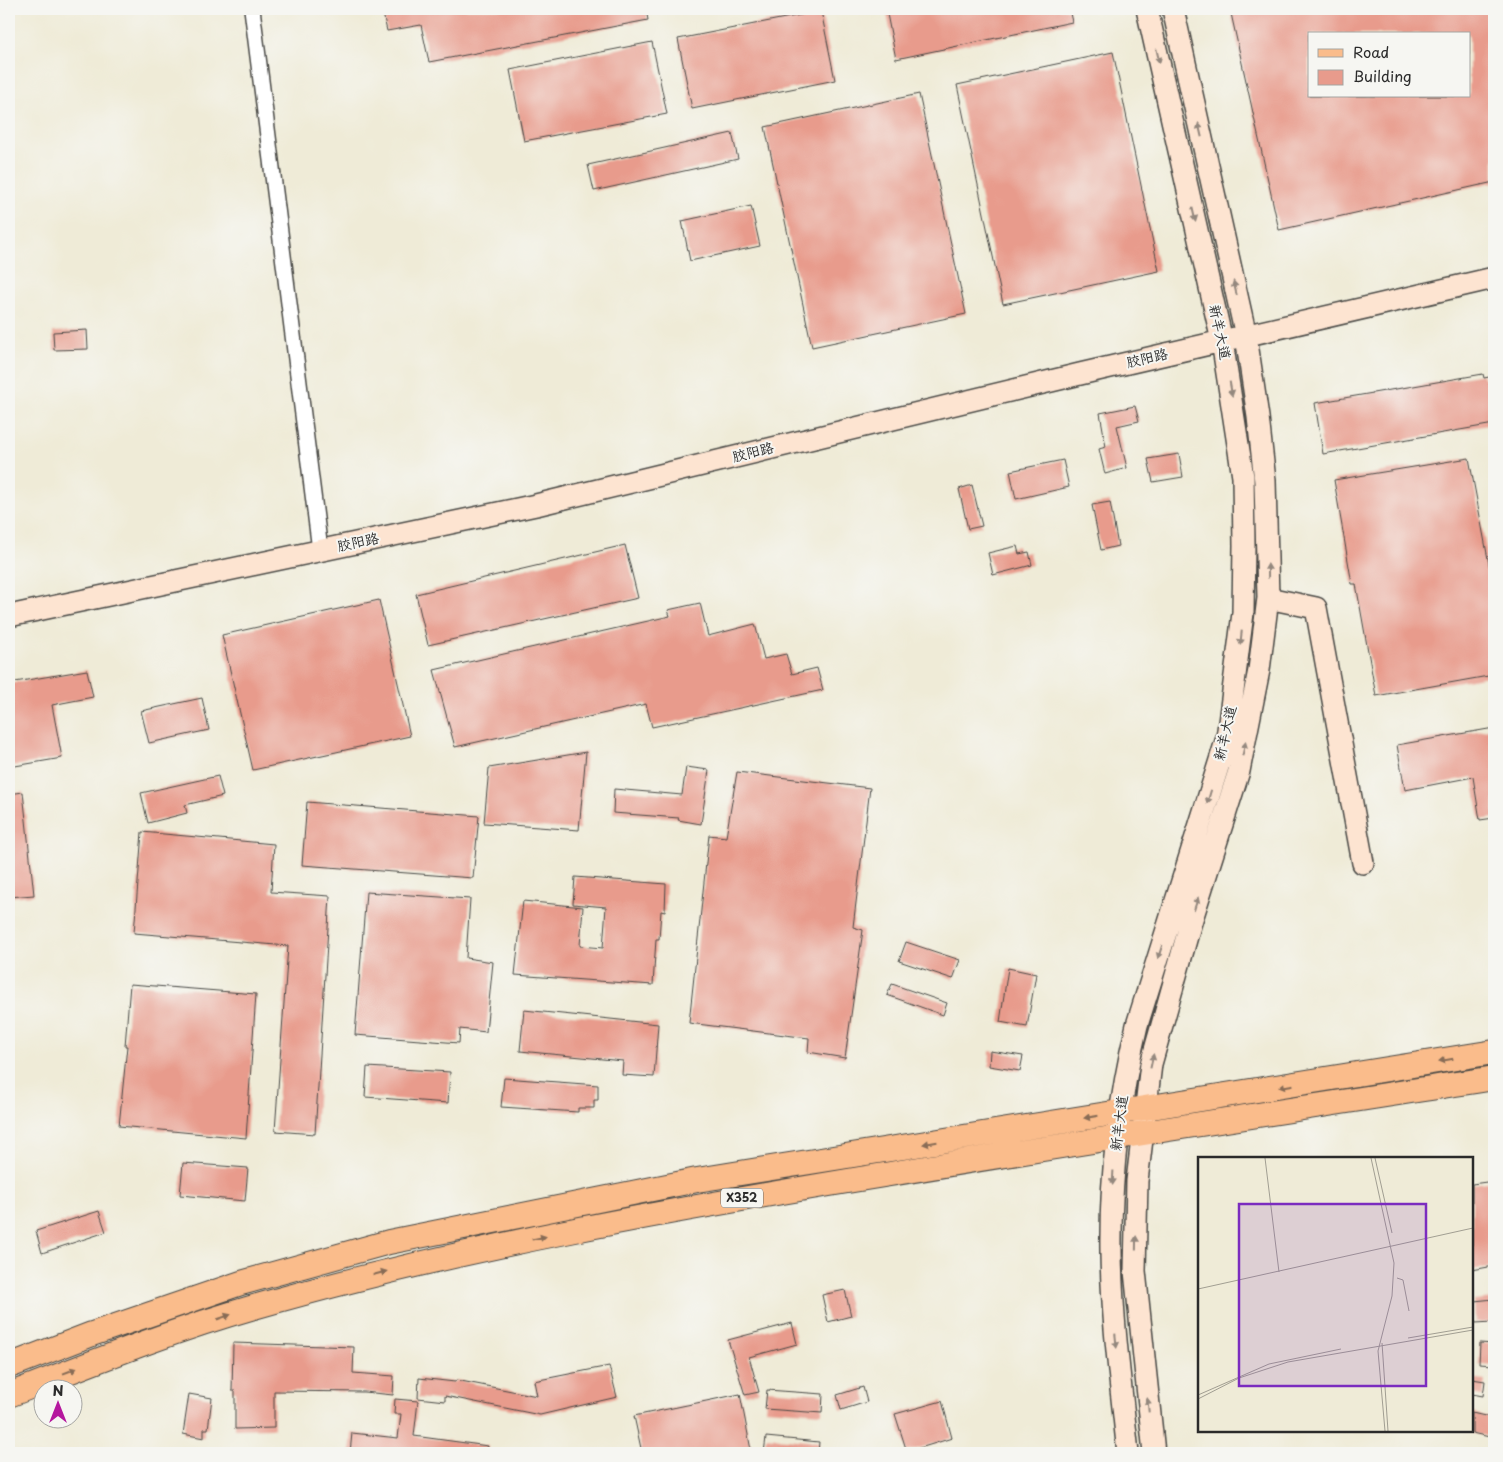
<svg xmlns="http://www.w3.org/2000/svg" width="1503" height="1462" viewBox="0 0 1503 1462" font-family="'Playpen Sans','LXGW WenKai TC',sans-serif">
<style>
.building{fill:#e89b8c;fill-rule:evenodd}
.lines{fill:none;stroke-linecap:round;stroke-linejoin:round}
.street-casing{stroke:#484845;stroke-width:18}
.secondary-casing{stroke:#484845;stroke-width:24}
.primary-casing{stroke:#484845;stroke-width:26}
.street{stroke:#fff;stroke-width:15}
.secondary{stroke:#fde4d1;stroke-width:21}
.primary{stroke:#fabc8b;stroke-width:24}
.oneway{fill:#94887e}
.oneway2{fill:#886c56}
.labels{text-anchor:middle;stroke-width:4;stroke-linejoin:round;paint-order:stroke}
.shield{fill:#f6f6f2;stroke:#686867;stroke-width:1}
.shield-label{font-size:12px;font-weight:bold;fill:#2b2b2b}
.street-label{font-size:14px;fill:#2b2b2b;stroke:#f6f6f2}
.inset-road{fill:none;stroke:#a19e92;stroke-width:1}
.view{fill:#7b2cbf;fill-opacity:0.15;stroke:#7b2cbf;stroke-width:2.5}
.inset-edge{fill:none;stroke:#2b2b2b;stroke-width:2.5}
</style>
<rect width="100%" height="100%" fill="#f6f6f2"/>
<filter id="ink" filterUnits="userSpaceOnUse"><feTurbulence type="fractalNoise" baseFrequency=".02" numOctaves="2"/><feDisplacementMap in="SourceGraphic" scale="10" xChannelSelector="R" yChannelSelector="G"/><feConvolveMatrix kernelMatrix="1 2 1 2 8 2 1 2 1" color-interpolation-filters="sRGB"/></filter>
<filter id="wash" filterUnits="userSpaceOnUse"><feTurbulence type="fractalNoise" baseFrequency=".0096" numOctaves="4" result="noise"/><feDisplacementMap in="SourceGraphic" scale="20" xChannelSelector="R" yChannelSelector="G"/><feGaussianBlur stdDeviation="1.12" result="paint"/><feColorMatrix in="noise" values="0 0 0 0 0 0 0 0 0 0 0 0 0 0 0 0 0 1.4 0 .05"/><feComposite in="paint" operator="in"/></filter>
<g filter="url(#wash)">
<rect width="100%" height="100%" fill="#efebd7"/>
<g id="blocks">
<!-- building -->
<path class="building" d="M382,9H646L648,20L429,62L421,25L387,31Z
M886,9H1069L1072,22L896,59Z
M1230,9H1494V182L1279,230ZM1309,34H1469V96H1309Z
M821,11L835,80L692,109L678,39Z
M652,42L667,114L524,141L510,70Z
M1113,52L1159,271L1003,304L957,85Z
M919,94L966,314L812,347L765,127Z
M732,133L738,159L594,191L588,165Z
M751,206L760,246L690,261L682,221Z
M87,330L88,349L54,350L53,332Z
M1483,374L1484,378L1494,376V424L1323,454L1315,403Z
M1135,406L1139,421L1117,426L1127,468L1105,474L1099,449L1106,447L1100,413Z
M1179,454L1183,477L1153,482L1148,459Z
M1469,458L1494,591V675L1376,696L1356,584H1352L1334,480Z
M1063,460L1069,487L1016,499L1010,471Z
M972,485L982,526L968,529L959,489Z
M1110,502L1118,546L1101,550L1092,505Z
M625,545L638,598L428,645L416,594Z
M1017,546L1019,554L1029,552L1032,565L993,575L988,553Z
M379,600L410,736L253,770L222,635Z
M700,603L708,636L755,624L764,659L786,654L792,674L817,668L823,690L652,727L646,704L455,747L434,670L670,616L668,610Z
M87,670L93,697L52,705L62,758L9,767V683Z
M202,698L209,730L149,743L141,711Z
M1494,728V818L1480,820L1473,777L1405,790L1397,745Z
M586,752L579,830L484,823L489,768Z
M686,767L709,770L701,824L678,820L679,818L613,813L614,789L682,795Z
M737,772L870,788L853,927L863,930L845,1058L808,1052L809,1038L689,1023L709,835L726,837Z
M218,776L223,796L185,805L187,813L148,823L141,793Z
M23,792L34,895L9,897V794Z
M307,802L479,816L473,878L302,865Z
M142,832L274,844L271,892L330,896L315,1134L275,1131L288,946L134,933Z
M575,877L666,884L665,912L661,911L659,939H656L653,985L515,975L523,901L583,907L580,946L603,948L606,907L573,904Z
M366,892L470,899L466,958L493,962L486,1032L460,1029L459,1043L355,1035Z
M906,942L960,960L953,979L899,961Z
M1008,968L1036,974L1027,1027L1000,1022Z
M130,984L256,994L246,1138L119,1126L127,1046H125Z
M892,984L947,1003L943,1015L887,995Z
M524,1010L658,1024L654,1077L622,1075L623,1061L520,1051Z
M990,1051L1023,1056L1020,1071L989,1066Z
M367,1067L450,1072L448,1103L365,1097Z
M504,1078L598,1085V1100H594V1108H578V1112L501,1107Z
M183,1163L248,1168L245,1201L180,1195Z
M1494,1181V1266L1472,1270V1184Z
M99,1211L106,1232L42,1253L36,1231Z
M845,1290L851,1316L828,1322L822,1295Z
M1494,1299V1322L1475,1323L1474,1301Z
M792,1323L797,1344L749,1357L759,1392L745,1395L728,1340Z
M233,1343L354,1347L353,1373L394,1376L393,1395L364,1392L274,1391V1428L235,1429V1391H232Z
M1480,1343L1494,1344V1365L1479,1364Z
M609,1366L617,1397L540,1415L445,1396V1401L418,1398L419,1378L455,1382L456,1380L537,1396L534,1381Z
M1472,1379L1485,1381L1483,1396L1472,1394Z
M863,1387L867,1402L841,1410L837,1395Z
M767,1390L823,1394L822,1413L765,1409Z
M189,1394L212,1398L208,1429H204V1438L183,1434Z
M740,1394L751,1450L733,1453H642L634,1416Z
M395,1399L418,1401L414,1436L488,1446L487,1453H350L352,1433L398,1438L401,1414H394Z
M942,1401L952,1438L907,1452L895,1414Z
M1472,1413L1494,1418V1438L1472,1433Z
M766,1437L819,1442L818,1453H764Z"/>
</g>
</g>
<g filter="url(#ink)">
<use href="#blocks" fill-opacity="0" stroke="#484845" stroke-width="1"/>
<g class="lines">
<defs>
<path id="street" d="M252,9L320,550"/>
<path id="secondary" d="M1268,598L1316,608L1363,863
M9,616L536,505L1080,374L1494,278
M1128,1453C1121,1387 1112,1320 1111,1253C1110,1176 1119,1100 1137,1025L1227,738L1243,613L1244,545L1243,477L1222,341L1147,9
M1154,1453L1135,1271L1137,1181L1151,1064L1191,922L1239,771L1259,670L1268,598L1265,481L1258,417L1246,336L1173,9"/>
<path id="primary" d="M9,1366L92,1334L241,1283L389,1242L697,1180L1494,1052
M9,1395C89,1364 170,1331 254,1307C462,1247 676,1209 890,1174C1091,1140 1293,1110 1494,1078"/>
</defs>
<!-- street casing -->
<use href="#street" class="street-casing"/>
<!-- secondary casing -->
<use href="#secondary" class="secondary-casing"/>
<!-- primary casing -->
<use href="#primary" class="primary-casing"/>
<!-- street -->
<use href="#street" class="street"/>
<!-- secondary -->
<use href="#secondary" class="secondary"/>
<!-- primary -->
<use href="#primary" class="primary"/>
</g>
<!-- one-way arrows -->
<defs><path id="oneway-solid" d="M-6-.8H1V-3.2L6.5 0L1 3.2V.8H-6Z" transform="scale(1.25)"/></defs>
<g class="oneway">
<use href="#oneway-solid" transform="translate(1158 56) rotate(77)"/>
<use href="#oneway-solid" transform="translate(1200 130) rotate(-103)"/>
<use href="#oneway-solid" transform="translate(1194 215) rotate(77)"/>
<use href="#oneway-solid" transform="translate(1235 288) rotate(-103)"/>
<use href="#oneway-solid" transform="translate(1231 389) rotate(80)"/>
<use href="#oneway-solid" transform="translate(1268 571) rotate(-91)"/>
<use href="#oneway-solid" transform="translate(1241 638) rotate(96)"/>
<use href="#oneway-solid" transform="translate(1244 749) rotate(-77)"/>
<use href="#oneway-solid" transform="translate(1209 797) rotate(107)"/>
<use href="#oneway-solid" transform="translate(1196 904) rotate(-72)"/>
<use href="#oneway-solid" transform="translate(1160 952) rotate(108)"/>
<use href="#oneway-solid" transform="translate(1152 1061) rotate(-78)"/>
<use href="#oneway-solid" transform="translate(1113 1178) rotate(93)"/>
<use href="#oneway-solid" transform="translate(1136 1243) rotate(-89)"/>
<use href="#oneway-solid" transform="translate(1116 1341) rotate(84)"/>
<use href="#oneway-solid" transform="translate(1148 1405) rotate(-96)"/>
</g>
<g class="oneway2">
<use href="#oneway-solid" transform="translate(1446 1060) rotate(171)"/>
<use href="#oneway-solid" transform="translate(1286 1086) rotate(171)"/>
<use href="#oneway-solid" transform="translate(1091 1117) rotate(171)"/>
<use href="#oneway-solid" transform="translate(930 1143) rotate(171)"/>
<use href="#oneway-solid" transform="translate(539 1238) rotate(-12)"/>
<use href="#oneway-solid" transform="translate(380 1273) rotate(-15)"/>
<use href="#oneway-solid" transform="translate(224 1317) rotate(-19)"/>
<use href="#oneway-solid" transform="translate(70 1371) rotate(-21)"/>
</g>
</g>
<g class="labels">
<!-- shield labels -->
<rect class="shield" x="721" y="1188.5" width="42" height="19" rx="4"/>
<g class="shield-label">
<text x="742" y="1202">X352</text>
</g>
<!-- street labels -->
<g class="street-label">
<text transform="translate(1220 332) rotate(78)" y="5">新羊大道</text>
<text transform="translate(1147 358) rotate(-13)" y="5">胶阳路</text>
<text transform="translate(753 452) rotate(-14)" y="5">胶阳路</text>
<text transform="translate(358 542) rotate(-12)" y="5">胶阳路</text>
<text transform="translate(1225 733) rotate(-77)" y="5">新羊大道</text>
<text transform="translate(1119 1123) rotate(-83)" y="5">新羊大道</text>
</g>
</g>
<!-- overview -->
<g transform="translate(1198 1157)">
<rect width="275" height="275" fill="#efebd7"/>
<path class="inset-road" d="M67,1L81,115M173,1L196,106L194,139L180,194L187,274M177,1L194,76M199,121L205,123L211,154M0,132L275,71M210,181L275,170M184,186L190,274M0,238L71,207L143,192M0,242L41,221L90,205L275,173"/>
<path class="view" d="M41,47H228V229H41Z"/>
<rect width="275" height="275" class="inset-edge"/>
</g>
<!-- margin -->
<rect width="1503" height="1462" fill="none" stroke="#f6f6f2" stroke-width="30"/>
<!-- legend -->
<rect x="1308" y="32" width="162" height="65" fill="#f6f6f2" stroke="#a5a5a2"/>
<rect x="1318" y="49" width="25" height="8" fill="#fabc8b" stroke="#a5a5a2"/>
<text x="1353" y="58" font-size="15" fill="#2b2b2b">Road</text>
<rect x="1318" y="70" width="25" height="15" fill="#e89b8c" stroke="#a5a5a2"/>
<text x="1353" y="82" font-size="15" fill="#2b2b2b">Building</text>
<!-- north arrow -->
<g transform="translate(58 1404)"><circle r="24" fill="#f6f6f2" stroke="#a5a5a2"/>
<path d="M0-4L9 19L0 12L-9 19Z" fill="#b5179e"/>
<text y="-8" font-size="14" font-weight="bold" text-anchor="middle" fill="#2b2b2b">N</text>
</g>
</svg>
